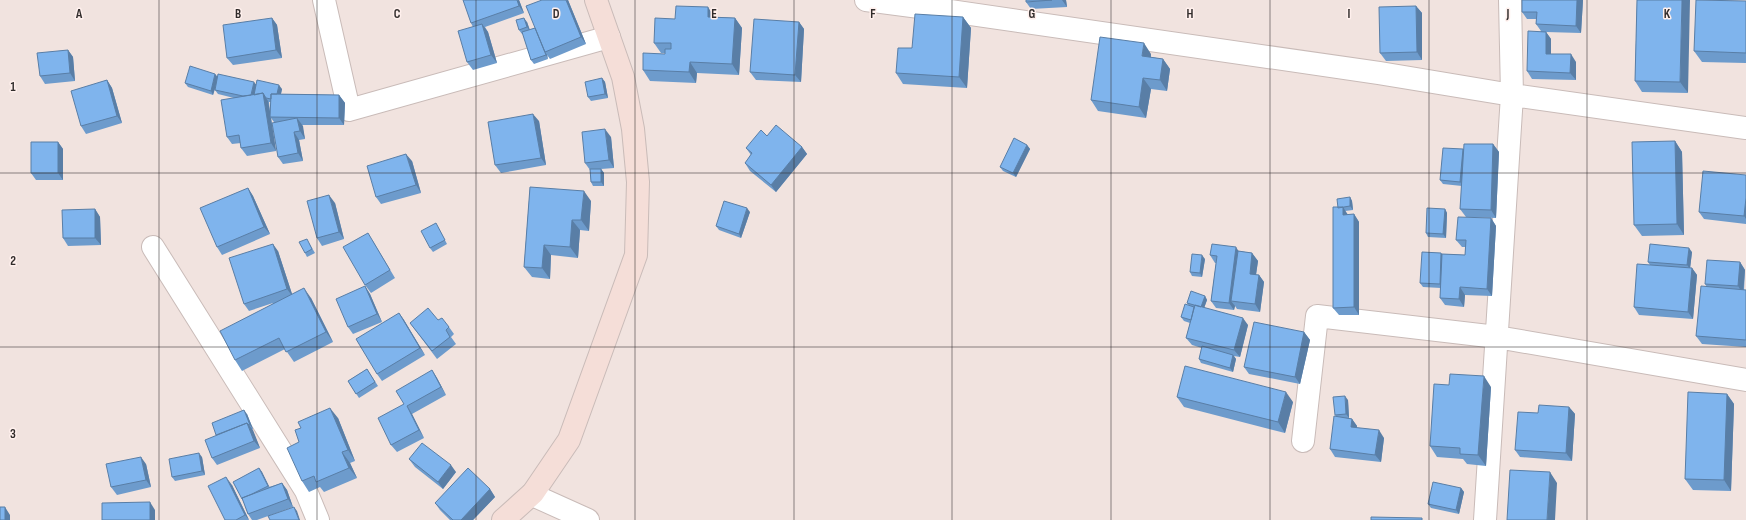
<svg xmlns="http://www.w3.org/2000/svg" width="1746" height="520" viewBox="0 0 1746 520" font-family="'Sofia Sans Condensed',sans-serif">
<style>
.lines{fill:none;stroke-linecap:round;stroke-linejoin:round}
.street-casing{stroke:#c9bbb8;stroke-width:24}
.secondary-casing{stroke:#c9bbb8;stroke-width:24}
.street{stroke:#fff;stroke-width:22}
.secondary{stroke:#f5ded8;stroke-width:22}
.wall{fill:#6d9bcc;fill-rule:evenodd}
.shaded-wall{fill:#597ea6}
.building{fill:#7fb4ed;stroke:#597ea6}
.grid{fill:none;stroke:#312c2b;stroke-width:1;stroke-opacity:0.55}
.grid-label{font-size:13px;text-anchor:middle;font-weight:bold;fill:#312c2b;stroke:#fff0ed;stroke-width:3;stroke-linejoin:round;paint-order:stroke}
</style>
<rect width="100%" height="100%" fill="#f1e3df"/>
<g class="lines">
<defs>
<path id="street" d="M324,0L349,110L609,37
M866,0L950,11L1379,73L1512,95L1746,128
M153,247L306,491L318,520
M1303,441L1317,316L1497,337L1746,380
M533,493L537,497L588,520
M1485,520L1512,95L1510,0"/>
<path id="secondary" d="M503,520L533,493L569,440L636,255L638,182L633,129L623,77L596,0"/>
</defs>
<!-- street casing -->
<use href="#street" class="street-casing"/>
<!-- secondary casing -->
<use href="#secondary" class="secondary-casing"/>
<!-- street -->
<use href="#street" class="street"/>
<!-- secondary -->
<use href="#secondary" class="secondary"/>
</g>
<!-- wall -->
<path class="wall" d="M519,0L524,13L485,27L488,32L497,63L473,70L467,62L473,27L471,23Z
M568,0L586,44L550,59L547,55L548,59L534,64L531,60L523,33L522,34L519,30L527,22L530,30L535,28Z
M1026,0H1066L1067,7L1031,9L1026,2Z
M1583,0L1581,33L1546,32L1551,39V54L1576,62V80L1532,79L1527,71L1541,31L1536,24V19H1527L1522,12Z
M1637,0L1688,93L1642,92L1635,81Z
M1746,1V63L1702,62L1694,51Z
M1416,6L1422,13V60L1386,61L1380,53Z
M715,17L735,18L742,28L739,75L697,73L696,83L650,81L643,70L665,54V53H661L654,43L675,19Z
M963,17L971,28L967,88L903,84L896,73L912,48Z
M272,18L277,25L282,58L233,65L227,58Z
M799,22L804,29L801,82L756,80L750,72Z
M68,50L73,57L75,81L45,84L40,76Z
M1151,54V57L1163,59L1170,69L1167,91L1151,89L1146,118L1098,111L1091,100Z
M215,74L218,77L282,89L281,94L339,95L345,103L344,125H302L305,139L299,140L303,161L283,164L278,157L274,122L271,118L276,151L247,156L241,148V143L232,144L227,137L234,98L218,94L215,90L217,83L213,95L188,87L185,83ZM269,102H271L270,113Z
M602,78L605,82L608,98L591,101L588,97Z
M107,80L112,88L122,123L86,134L81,126Z
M539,121L546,165L501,173L495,165Z
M611,137L614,168L601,169L604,173V186H593L591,182L590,170L585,163Z
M1675,141L1682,152L1684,235L1642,236L1634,225Z
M58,142L63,149V180H36L31,173Z
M1493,144L1499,152L1496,218L1466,217L1460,209L1462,186L1443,184L1440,180L1463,149Z
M1027,145L1030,149L1016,177L1003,171L1000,167Z
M802,147L807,154L776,192L750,171L745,163L751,155L746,148Z
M412,161L421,193L381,204L376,197Z
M1746,175V224L1704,219L1699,212Z
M530,187L591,201L589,231L580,230L578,258L551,255L550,279L532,277L524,267Z
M248,188L253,196L270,234L222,255L217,247Z
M1350,197L1352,201L1353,210L1345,211L1348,215L1354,214L1359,222V315H1339L1333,308L1338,207Z
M335,203L344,239L322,246L317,238Z
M95,209L100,217L101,245L68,246L63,238Z
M1445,209L1447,213L1446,238L1428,237L1426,233Z
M750,212L741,238L719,230L716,226Z
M1491,218L1496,226L1492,296L1465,295L1464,307L1445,305L1440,298L1441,288L1423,287L1420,283L1441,253L1442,254L1465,255V247H1462L1456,240Z
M438,227L447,244L433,252L430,248Z
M373,241L395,278L371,293L365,285Z
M309,243L315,253L307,257L305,253Z
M278,251L292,294L311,298L333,342L294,362L285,349L242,371L235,360L273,303L249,311L244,304Z
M1239,251L1252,253L1258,261L1256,275H1259L1264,282L1260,312L1237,309L1235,306L1234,310L1216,308L1211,301L1216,263H1215L1210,255Z
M1692,252L1690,268H1692L1697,275L1693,319L1639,315L1634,307L1650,265L1648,262Z
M1205,259L1202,277L1192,276L1190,272Z
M1740,262L1745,270L1744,290H1746V347L1702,344L1696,336L1707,287L1705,284Z
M365,286L370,294L382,322L353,334L348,327Z
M1205,296L1207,300L1204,308L1248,325L1240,357L1234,356L1236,359L1233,372L1201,363L1199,359L1202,348L1192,345L1186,338L1190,323L1184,321L1181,317L1189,306L1187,303Z
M399,313L404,320L425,355L382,381L377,374Z
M438,320L449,327L454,334L451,337L456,344L437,359L410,323Z
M1304,332L1310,340L1300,384L1249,374L1244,367Z
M367,369L378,386L359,398L348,381Z
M432,370L437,378L446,395L412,414L424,438L397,452L391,445L404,404Z
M1491,387L1486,466L1467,464L1463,459L1437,457L1430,446Z
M1727,394L1734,404L1731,491L1693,490L1685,479Z
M1177,397L1293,402L1285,433L1184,407Z
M1348,400L1349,418L1352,419L1357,426V428L1384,438L1381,462L1335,457L1330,449L1336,416L1335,415Z
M1569,407L1575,414L1572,461L1520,457L1515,450L1538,413Z
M247,414L253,429H252L260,448L217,465L212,458L216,435Z
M338,418L355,461L350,463L357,478L324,492L320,487L309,492L302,481L299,442Z
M202,457L205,475L175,481L172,477Z
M409,459L456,472L443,489L415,467Z
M146,464L151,487L117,495L111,487Z
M259,468L262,472L269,487L282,483L287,490L293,507L257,520H252L248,514L244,503L242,499Z
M232,485L249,520H225Z
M1461,488L1464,492L1459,514L1431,508L1428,504Z
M490,489L495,497L473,520H450L440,510L435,503Z"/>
<!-- shaded-wall -->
<path class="shaded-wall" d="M517,0H519L524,13L519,6Z
M566,0H568L586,44L581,37Z
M1062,0H1066L1067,7Z
M1577,0H1583L1581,33L1576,26Z
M1682,0H1690L1688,93L1680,82Z
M1416,6L1422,13V60L1417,52Z
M708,7L715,18L708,17Z
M963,17L971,28L967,88L959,77Z
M272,18L277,25L282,58L276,50Z
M524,18L527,22L530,31L527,27Z
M735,18L742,28L739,75L732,64Z
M799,22L804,29L801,82L795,75Z
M482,24L488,32L497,63L491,55Z
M1546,32L1551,39V62L1546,54Z
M1144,43L1151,54L1150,66L1142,56Z
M68,50L73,57L75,81L70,73Z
M545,52L547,55L548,59L546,55Z
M1571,54L1576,62V80L1570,73Z
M1163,59L1170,69L1167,91L1160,80Z
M690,62L697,73L696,83L689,72Z
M215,74L218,78L213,95L211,91Z
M602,78L605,82L608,98L605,94Z
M1143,78L1151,89L1146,118L1139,107Z
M107,80L112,88L122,123L117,116Z
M254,82L257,86L255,95L251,98Z
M279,85L282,89L279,102L276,98Z
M263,93L268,101L271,117H270L271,118L276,151L271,143Z
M339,95L345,103L344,125L339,118Z
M533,114L539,121L546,165L541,158Z
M297,118L303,126L305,139L300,131Z
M605,129L611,137L614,168L609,160Z
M294,132L299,140L303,161L298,153Z
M1675,141L1682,152L1684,235L1677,224Z
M58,142L63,149V180L58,173Z
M1493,144L1499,152L1496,218L1491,210Z
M1027,145L1030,149L1016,177L1013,173Z
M802,147L807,154L776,192L771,185Z
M1463,149V186L1460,182Z
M406,154L412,161L421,193L416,185Z
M601,169L604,173V186L601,182Z
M248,188L253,196L270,234L264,227Z
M584,191L591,201L589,231L581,220Z
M329,195L335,203L344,239L339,232Z
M1350,197L1352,201L1353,210L1350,206Z
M1746,198V219L1744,216Z
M1343,207L1348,215H1343Z
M747,208L750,212L741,238L739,234Z
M95,209L100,217L101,245L95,238Z
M1445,209L1447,213L1446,238L1443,234Z
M1354,214L1359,222V315L1354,307Z
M1491,218L1496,226L1492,296L1487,289Z
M572,220L580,230L578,258L570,247Z
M273,244L278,251L293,297L287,289Z
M544,245L551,255L550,279L542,268Z
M1236,247L1241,255L1231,301L1235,306L1234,310L1229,303Z
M1689,248L1692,252L1690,269L1687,265Z
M1252,253L1258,261L1255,281L1250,274Z
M1441,253L1444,257L1443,288L1440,284Z
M1202,255L1205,259L1202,277L1200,273Z
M1740,262L1745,270L1743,294L1738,286Z
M1692,268L1697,275L1693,319L1688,312Z
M1259,275L1264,282L1260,312L1255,304Z
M365,286L370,294L382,322L377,314Z
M1460,287L1465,295L1464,307L1459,299Z
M304,288L311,298L333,342L326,332Z
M1205,296L1207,300L1203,311L1201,307Z
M399,313L404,320L425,355L420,348Z
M1243,318L1248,325L1240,357L1234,350Z
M1304,332L1310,340L1300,384L1295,377Z
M1233,355L1236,359L1233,372L1230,368Z
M432,370L437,378L446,395L441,387Z
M1484,376L1491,387L1486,466L1478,455Z
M1286,392L1293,402L1285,433L1278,422Z
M1727,394L1734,404L1731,491L1724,480Z
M1345,396L1348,400L1349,418L1346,414Z
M407,406L412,414L424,438L419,430Z
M1569,407L1575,414L1572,461L1566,453Z
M330,408L338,418L355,461L348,450Z
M244,410L247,414L253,429L250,425Z
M1352,419L1357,426L1356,434L1351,427Z
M247,423L253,430L260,448L254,441Z
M1379,430L1384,438L1381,462L1375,455Z
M342,452L350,463L357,478L349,468Z
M199,453L202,457L205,475L202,471Z
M141,457L146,464L151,487L146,480Z
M451,465L456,472L443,489L438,482Z
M259,468L262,472L271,490L268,486Z
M1550,472L1557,483L1555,520H1547Z
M226,477L232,485L249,520L245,515Z
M282,483L287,490L293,507L288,499Z
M1461,488L1464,492L1459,514L1456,510Z
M490,489L495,497L473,520H461Z
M150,502L155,510V520H150Z
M5,507L10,515V520H5Z
M294,507L297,511L300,520H299Z"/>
<!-- building -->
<path class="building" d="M463,0H517L519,6L471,23Z
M542,0H566L581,37L545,52L526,6Z
M1026,0H1052L1026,2Z
M1522,0H1577L1576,26L1536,24L1537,12H1522Z
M1637,0H1682L1680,82L1635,81Z
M1696,0L1746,1V53L1694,51Z
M676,6L708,7V17L735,18L732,64L690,62L689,72L643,70V53L665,54V49H671V43H654L655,18L675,19Z
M1416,6L1417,52L1380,53L1379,7Z
M915,14L963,17L959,77L896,73L898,48H912Z
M272,18L276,50L227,58L223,25Z
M524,18L527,27L519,30L516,20Z
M754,19L799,22L795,75L750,72Z
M482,24L491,55L467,62L458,31Z
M535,28L546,55L531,60L522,32Z
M1528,31L1546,32V54H1571L1570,73L1527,71Z
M1100,37L1144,43L1142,56L1163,59L1160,80L1143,78L1139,107L1091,100Z
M68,50L70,73L40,76L37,53Z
M190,66L215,74L211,91L185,83Z
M218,74L254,82L251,95L243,96L215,90Z
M602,78L605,94L588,97L585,82Z
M107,80L117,116L81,126L71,91Z
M257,80L279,85L277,94H271V99L266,98L263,93L254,95Z
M263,93L271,143L241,148L239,135L227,137L221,100Z
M271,94L339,95V118L270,117Z
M533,114L541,158L495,165L488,122Z
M297,118L300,131L294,132L298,153L278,157L272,123Z
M776,125L802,147L771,185L745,163L752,153L746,148L761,130L767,136Z
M605,129L609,160L585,163L582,132Z
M1014,138L1027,145L1013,173L1000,167Z
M1675,141L1677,224L1634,225L1632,142Z
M31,142H58V173H31Z
M1464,144H1493L1491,210L1460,209Z
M1443,148L1463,149L1460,182L1440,180Z
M406,154L416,185L376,197L367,166Z
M590,169H601V182H591Z
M1703,171L1746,175V198L1744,216L1699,212Z
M530,187L584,191L581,220H572L570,247L544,245L542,268L524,267Z
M248,188L264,227L217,247L200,208Z
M329,195L339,232L317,238L307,201Z
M1350,197V206L1338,208L1337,199Z
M724,201L747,208L739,234L716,226Z
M1333,207H1343V215L1354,214V307L1333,308Z
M1427,208L1445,209L1443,234L1426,233Z
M95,209V238H63L62,210Z
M1458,217L1491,218L1487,289L1460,287L1459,299L1440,298L1442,254L1465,255L1466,240H1456Z
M436,223L445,240L430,248L421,231Z
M368,233L390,270L365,285L343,247Z
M307,239L312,249L305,253L299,242Z
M273,244L287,289L244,304L229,258Z
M1212,244L1236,247L1229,303L1211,301L1217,256L1210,255Z
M1650,244L1689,248L1687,265L1648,262Z
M1238,251L1252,253L1250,274L1259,275L1255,304L1231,301Z
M1422,252L1441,253L1440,284L1420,283Z
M1192,254L1202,255L1200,273L1190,272Z
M1707,260L1740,262L1738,286L1705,284Z
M1637,264L1692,268L1688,312L1634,307Z
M365,286L377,314L348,327L336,299Z
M1701,286L1746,290V340L1696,336Z
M304,288L326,332L286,352L279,338L235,360L220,331Z
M1191,291L1205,296L1201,307L1187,303Z
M1185,304L1194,307L1191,320L1181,317Z
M1195,305L1243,318L1234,350L1186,338Z
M428,308L438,320L442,318L449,327L446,330L450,337L432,351L410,323Z
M399,313L420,348L377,374L356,339Z
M1254,322L1304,332L1295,377L1244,367Z
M1202,346L1233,355L1230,368L1199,359Z
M1185,366L1286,392L1278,422L1177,397Z
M367,369L375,382L356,394L348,381Z
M432,370L441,387L407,406L419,430L391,445L378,418L404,404L396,391Z
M1450,374L1484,376L1478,455L1460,454V448L1430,446L1434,384L1449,385Z
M1688,392L1727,394L1724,480L1685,479Z
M1345,396L1346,414L1335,415L1333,397Z
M1539,405L1569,407L1566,453L1515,450L1518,412L1538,413Z
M330,408L348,450L342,452L349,468L316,482L314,476L302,481L287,448L299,442L295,430L301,428L298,422Z
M244,410L250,425H249L247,423L216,435L212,423Z
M1334,416L1352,419L1351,427L1379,430L1375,455L1330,449Z
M247,423L254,441L212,458L205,440Z
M422,443L451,465L438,482L409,459Z
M199,453L202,471L172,477L169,459Z
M141,457L146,480L111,487L106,464Z
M259,468L268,486L252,494L242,498L243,499H242L233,482Z
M468,468L490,489L461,520H453L435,503Z
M1510,470L1550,472L1547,520H1507Z
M226,477L245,515L236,520H225L208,486Z
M1433,482L1461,488L1456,510L1428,504Z
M282,483L288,499L248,514L242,498Z
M150,502V520H102V503Z
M0,507H5V520H0Z
M294,507L299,520H270L268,516Z
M1371,517L1422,518V520H1371Z"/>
<!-- grid -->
<path class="grid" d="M159,0V520M317,0V520M476,0V520M635,0V520M794,0V520M952,0V520M1111,0V520M1270,0V520M1429,0V520M1587,0V520M0,173H1746M0,347H1746"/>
<g class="grid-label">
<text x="79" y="18">A</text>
<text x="238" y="18">B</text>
<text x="397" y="18">C</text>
<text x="556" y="18">D</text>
<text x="714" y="18">E</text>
<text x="873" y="18">F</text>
<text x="1032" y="18">G</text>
<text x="1190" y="18">H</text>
<text x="1349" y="18">I</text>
<text x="1508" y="18">J</text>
<text x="1667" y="18">K</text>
<text x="13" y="91">1</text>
<text x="13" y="265">2</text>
<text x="13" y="438">3</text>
</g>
</svg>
